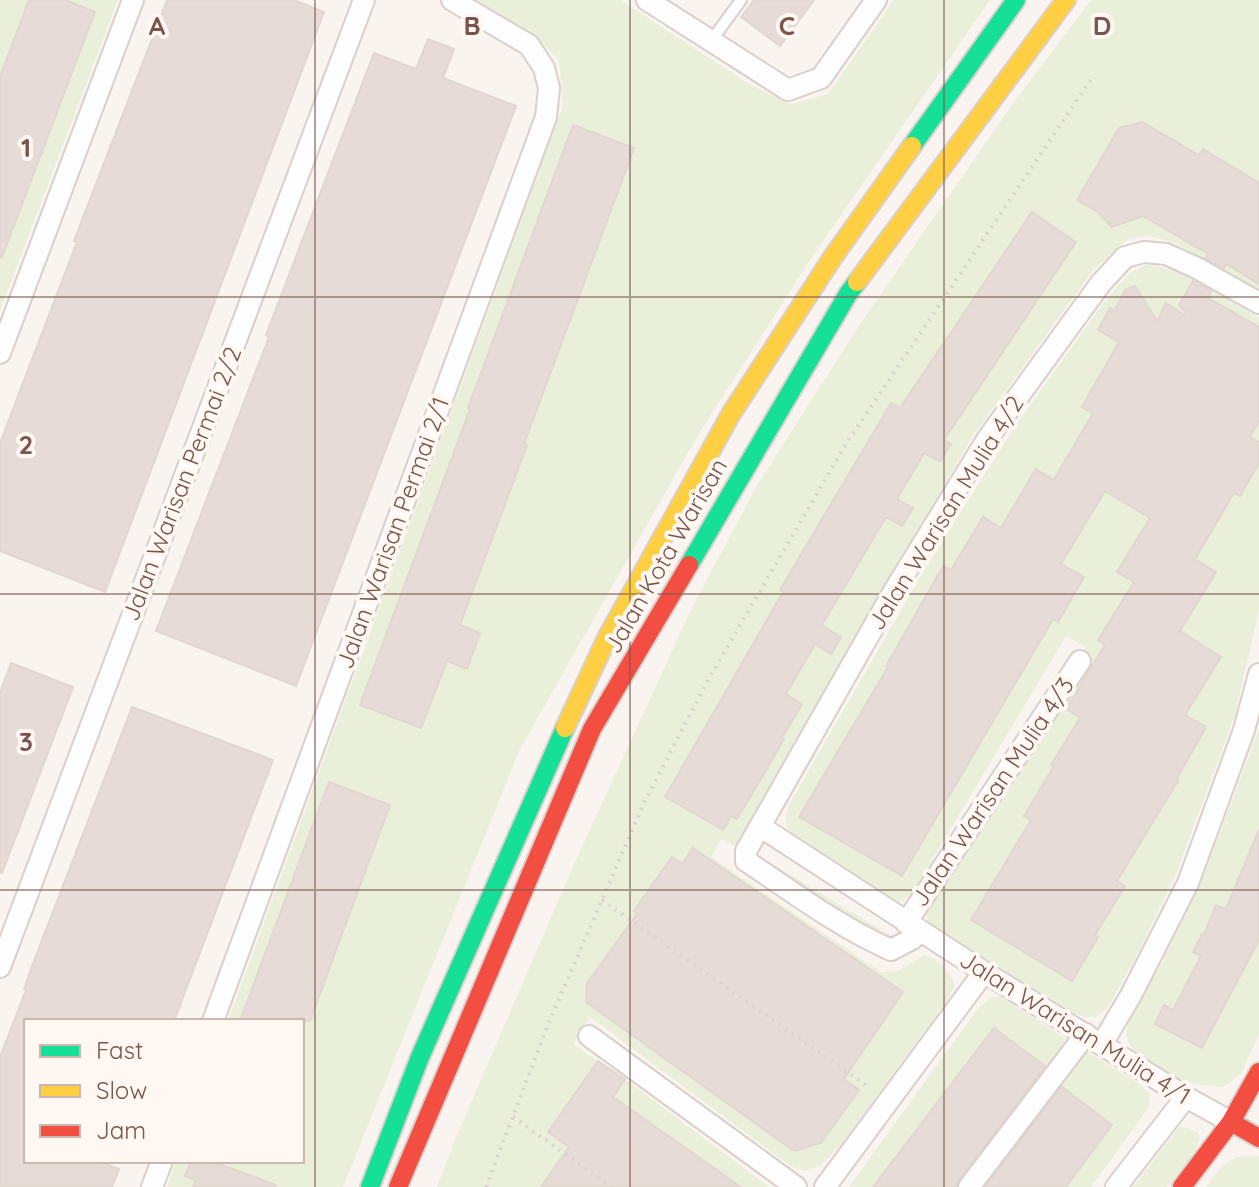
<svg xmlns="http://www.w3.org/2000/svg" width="1259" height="1187" viewBox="0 0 1259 1187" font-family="Quicksand,sans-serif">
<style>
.green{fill:#eaefda}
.building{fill:#e6dbd6;stroke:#e2d6d1;stroke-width:2}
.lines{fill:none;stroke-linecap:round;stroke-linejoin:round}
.lane-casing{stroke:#d9cfcc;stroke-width:14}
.street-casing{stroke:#d9cfcc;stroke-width:24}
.fast-casing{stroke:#dad0cd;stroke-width:22}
.slow-casing{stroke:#dad0cd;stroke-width:22}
.jam-casing{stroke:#dad0cd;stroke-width:22}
.path{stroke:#dbd2d0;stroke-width:4;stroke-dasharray:2 6;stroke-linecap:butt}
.lane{stroke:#fefdfd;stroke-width:10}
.street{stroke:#fefdfd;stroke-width:20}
.fast{stroke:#16e098;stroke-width:18}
.slow{stroke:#ffcf43;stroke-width:18}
.jam{stroke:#f24e42;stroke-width:18}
.grid{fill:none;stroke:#79554d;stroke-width:2;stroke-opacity:0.55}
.labels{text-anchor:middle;stroke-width:8;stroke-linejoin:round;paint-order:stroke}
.street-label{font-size:24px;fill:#79554d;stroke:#fff8f2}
.grid-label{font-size:26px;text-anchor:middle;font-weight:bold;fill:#79554d;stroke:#fff8f2;stroke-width:8;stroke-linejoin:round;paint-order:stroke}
</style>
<rect width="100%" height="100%" fill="#f9f4ef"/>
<!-- green -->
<path class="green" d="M0,0H118L0,311Z
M476,0H620L749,84L791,104L828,94L894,0H990L814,254L698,435L520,749L343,1187H167L176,1161H302V1021H228L563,106L559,60L535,36Z
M1091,0H1259V292L1175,243L1149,236L1128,239L1094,269L971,439L763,801L735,846L721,839L711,857L881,972L898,971L925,955C942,961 949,971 955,986L946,1002L843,1142L820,1166L803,1171L789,1165L590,1017L573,1044L625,1079L769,1187H437L454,1142L571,871L689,614L756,487L860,324L1014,102Z
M1145,265C1185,267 1226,299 1259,318V610L1235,715L1176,874L1138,953L1107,1009L1095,1017H1084L1072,1012L929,924L925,911L1085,647L1066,636L911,895L902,901L891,900L794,839C785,827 784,818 789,805L930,560L1016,425L1102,305L1128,274Z
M1259,729V1034L1241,1074L1223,1087L1203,1085L1181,1080L1136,1052L1129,1045L1126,1032L1129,1020L1160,966L1199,888Z
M761,857L888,934L893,942L886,943L758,858Z
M998,996L1141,1085L1150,1094L1149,1107L1091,1187H849L976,1011L989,998Z
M1179,1127L1188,1128L1198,1133L1200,1139L1194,1153L1167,1187H1133Z
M1259,1156V1187H1206L1221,1167L1237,1157Z"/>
<!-- building -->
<path class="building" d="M29,0H65L95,12L2,257H0V77Z
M167,0H294L324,12L105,592L0,551V443L77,242L74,241Z
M754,0H814L780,46L741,17Z
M428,39L454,49L443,78L516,106L296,686L156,631L269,337L266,335L374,53L416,69Z
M1142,122L1199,155L1203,149L1259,183V284L1226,264L1224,268L1205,258L1208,254L1143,216L1112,227L1097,211L1077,200L1119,128Z
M573,125L634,148L524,444L527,445L460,625L480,633L467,669L447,661L421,728L360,705L470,409L468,408Z
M1032,212L1076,242L944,440L951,444L940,462L924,453L897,499L913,508L902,526L886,517L822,625L841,637L831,654L815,644L786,694L802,704L782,738L784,739L772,760L737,819L731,816L723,830L665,797L783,592L780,590L891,403L900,408Z
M1193,281L1211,291L1208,298L1259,327V421L1250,437L1259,442V463L1240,496L1234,493L1195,559L1216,572L1180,631L1221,657L1185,715L1206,727L1176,780L1178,781L1117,881L1125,886L1095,935L1098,937L1072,981L971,920L1031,820L1024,816L1054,766L1051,765L1080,718L1066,709L1105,645L1098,640L1134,582L1117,572L1150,518L1105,491L1061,564L1084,577L1058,622L1053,619L902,876L799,817L888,667L886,666L943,566L951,570L983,517L1001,528L1036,469L1054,480L1093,413L1082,407L1119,342L1098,330L1110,308L1115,310L1125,290L1135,286L1157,321L1166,303L1184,315L1186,313L1179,305Z
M11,663L73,687L2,873H0V693Z
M132,707L273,760L174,1021H26V1161H110L108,1165L119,1169L112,1187H0V1057L26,990L24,989L32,966Z
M329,782L390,805L362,880L310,1021H240Z
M1259,830V940L1202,1048L1155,1024L1164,1005L1173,1010L1201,956L1193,952L1202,934L1204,935L1216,905L1226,909Z
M693,848L903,992L844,1079L859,1090L821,1143L794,1151L586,1002L587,983L637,914L634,911L672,857L682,864Z
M994,1028L1045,1066L959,1179L956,1187H873Z
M598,1061L625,1079L613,1097L741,1187H541L569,1147L548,1132Z
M1062,1087L1112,1125L1066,1187H985Z
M191,1161H211L276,1185L275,1187H193L196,1180L185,1176Z"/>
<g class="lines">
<defs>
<path id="lane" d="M711,41L741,0"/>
<path id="street" d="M647,0L788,90L821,78L876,0
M0,353L133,0
M761,827L984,972L1186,1097L1231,1122
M906,923L1080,661
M921,931L912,939L891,950C839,927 793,892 746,861V851L894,591L988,438L1101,283L1125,257L1144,252L1166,254L1197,268L1259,303
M0,967L364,0
M213,1021L546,117L549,88L544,68L529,45L452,0
M589,1036L796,1187
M1102,1044L1131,995L1188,883L1244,730L1259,674
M152,1187L162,1161
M825,1187L984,972
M969,1187L1086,1034
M1116,1187L1186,1097"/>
<path id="fast" d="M912,146L1016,0
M689,565L848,294L857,282
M370,1187L420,1057L565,728"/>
<path id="slow" d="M857,282L1066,0
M565,728L608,636L731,414L833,257L912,146"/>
<path id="jam" d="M1231,1122L1259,1138
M398,1187L592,729L689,565
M1182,1187L1231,1122L1259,1072"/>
</defs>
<!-- lane casing -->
<use href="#lane" class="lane-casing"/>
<!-- street casing -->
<use href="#street" class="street-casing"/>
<!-- fast casing -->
<use href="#fast" class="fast-casing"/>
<!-- slow casing -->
<use href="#slow" class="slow-casing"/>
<!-- jam casing -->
<use href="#jam" class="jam-casing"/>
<!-- path -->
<path class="path" d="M602,900L870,1088
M513,1117L612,1187
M486,1187L547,1027L643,805L708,680L846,444L1091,79"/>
<!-- lane -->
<use href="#lane" class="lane"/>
<!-- street -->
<use href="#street" class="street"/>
<!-- fast -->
<use href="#fast" class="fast"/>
<!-- slow -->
<use href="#slow" class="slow"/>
<!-- jam -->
<use href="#jam" class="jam"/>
</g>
<!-- grid -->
<path class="grid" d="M315,0V1187M630,0V1187M944,0V1187M0,297H1259M0,594H1259M0,890H1259"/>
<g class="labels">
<!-- street labels -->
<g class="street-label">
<text transform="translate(182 484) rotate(-69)" y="8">Jalan Warisan Permai 2/2</text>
<text transform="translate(946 513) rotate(-58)" y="8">Jalan Warisan Mulia 4/2</text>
<text transform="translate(393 533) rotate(-70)" y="8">Jalan Warisan Permai 2/1</text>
<text transform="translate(666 556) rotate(-60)" y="8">Jalan Kota Warisan</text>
<text transform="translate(993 792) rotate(-56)" y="8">Jalan Warisan Mulia 4/3</text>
<text transform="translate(1075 1028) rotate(32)" y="8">Jalan Warisan Mulia 4/1</text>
</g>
</g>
<g class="grid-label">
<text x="157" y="35">A</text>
<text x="472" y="35">B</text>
<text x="787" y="35">C</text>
<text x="1102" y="35">D</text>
<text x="26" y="157">1</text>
<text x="26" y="454">2</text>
<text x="26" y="751">3</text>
</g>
<!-- legend -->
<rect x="24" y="1019" width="280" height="144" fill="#fff8f2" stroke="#c9b7b0" stroke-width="2"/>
<rect x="40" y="1045" width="40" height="12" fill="#16e098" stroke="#c9b7b0" stroke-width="2"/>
<text x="96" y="1059" font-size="24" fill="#79554d">Fast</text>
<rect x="40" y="1085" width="40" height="12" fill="#ffcf43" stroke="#c9b7b0" stroke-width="2"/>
<text x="96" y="1099" font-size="24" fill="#79554d">Slow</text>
<rect x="40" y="1125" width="40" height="12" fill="#f24e42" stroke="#c9b7b0" stroke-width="2"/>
<text x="96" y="1139" font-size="24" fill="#79554d">Jam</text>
</svg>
